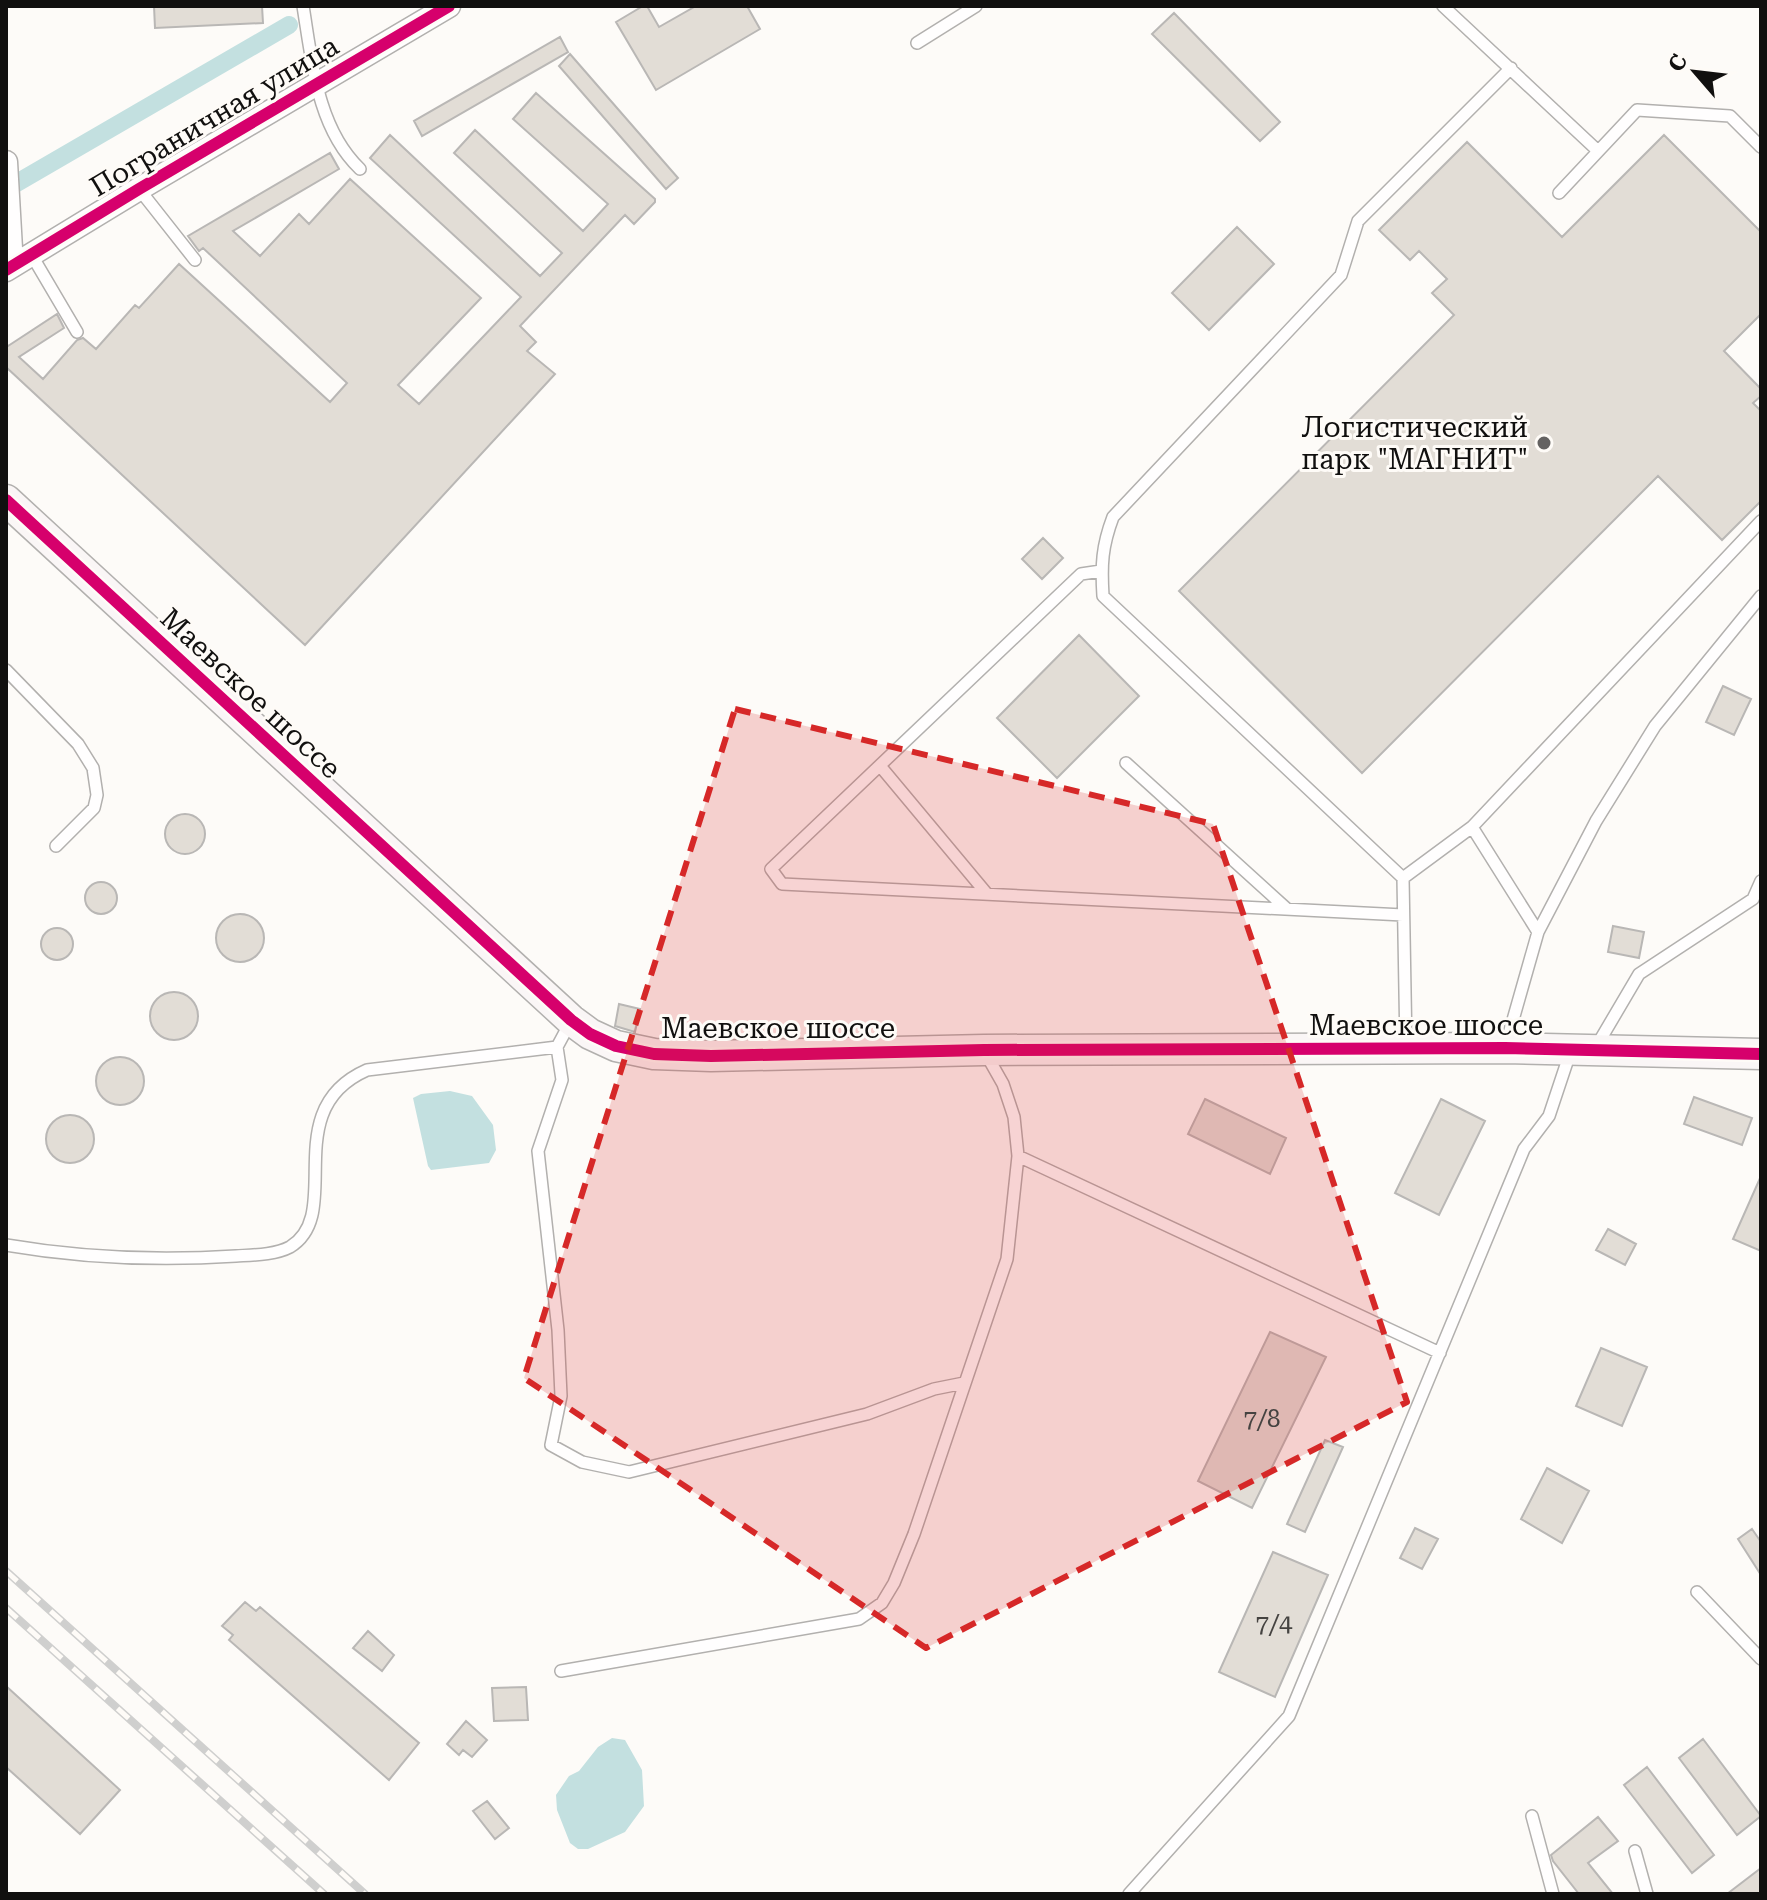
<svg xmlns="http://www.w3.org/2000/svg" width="1767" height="1900" viewBox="0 0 1767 1900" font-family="'Roboto Serif',serif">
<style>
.water{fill:#c3e0e0}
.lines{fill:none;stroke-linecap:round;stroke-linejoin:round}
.canal{stroke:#c3e0e0;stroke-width:18}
.building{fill:#e2ddd6;stroke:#b9b7b5;stroke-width:2}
.lane-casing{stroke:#b2b0ae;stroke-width:14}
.street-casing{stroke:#b2b0ae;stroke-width:25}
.secondary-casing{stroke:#b2b0ae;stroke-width:33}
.lane{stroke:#fffefe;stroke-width:11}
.street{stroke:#fffefe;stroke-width:22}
.secondary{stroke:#faf6f6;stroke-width:30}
.rail-casing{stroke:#cfcfce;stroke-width:8}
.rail{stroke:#fefbf7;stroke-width:5;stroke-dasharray:15;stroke-linecap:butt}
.cycleway-casing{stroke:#fefbf7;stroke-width:17}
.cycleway{stroke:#d6006c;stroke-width:12}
.marked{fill:#d62828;fill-opacity:0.2;stroke:#d62828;stroke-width:6;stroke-dasharray:16 10;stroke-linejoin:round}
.poi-dot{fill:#646261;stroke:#fefbf7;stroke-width:3}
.labels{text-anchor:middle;stroke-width:6;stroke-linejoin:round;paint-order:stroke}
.number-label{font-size:24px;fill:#454341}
.street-label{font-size:28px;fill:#11100f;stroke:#fefbf7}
.poi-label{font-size:28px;fill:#11100f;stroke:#fefbf7;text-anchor:end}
</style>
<rect width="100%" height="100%" fill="#fdfbf8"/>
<!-- water -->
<path class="water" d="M450,1091L472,1096L493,1125L496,1150L489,1163L431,1170L428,1166L413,1098L421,1094Z
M612,1738L625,1740L642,1770L644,1806L625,1832L588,1849H578L570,1843L557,1810L556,1795L569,1776L579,1771L598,1747Z"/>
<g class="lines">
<!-- canal -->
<path class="canal" d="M15,184L289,25"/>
</g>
<!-- building -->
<path class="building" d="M154,6H262L263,23L155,28Z
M643,6H647L659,27L696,6H747L760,29L656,90L616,22Z
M1174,13L1280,122L1260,141L1152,34Z
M560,37L568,52L422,136L414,121Z
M570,54L678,178L666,189L559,66Z
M536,93L655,199V202L634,224L625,215L520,326L536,342L527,351L555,374L305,645L6,367V344L8,346L57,314L64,328L19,357L43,379L77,340L83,338L96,349L135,305L139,308L179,264L330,402L347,383L203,248L199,251L188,236L330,153L339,169L233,231L260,256L299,214L309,224L350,179L481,298L398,385L419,404L521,297L370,158L390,135L540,276L562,253L454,153L475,130L583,231L608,204L513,119Z
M1664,135L1761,232V314L1724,351L1761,389V396L1753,403L1761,411V501L1722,540L1658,476L1362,773L1179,591L1454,315L1432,293L1447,279L1419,251L1410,260L1379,230L1467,142L1562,237Z
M1237,227L1274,264L1209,330L1172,293Z
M1043,538L1063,558L1042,579L1022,559Z
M1079,635L1139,696L1057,778L997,718Z
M1723,686L1751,699L1734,735L1706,722Z
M165 834a20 20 0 1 1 40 0a20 20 0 1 1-40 0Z
M85 898a16 16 0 1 1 32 0a16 16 0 1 1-32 0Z
M216 938a24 24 0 1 1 48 0a24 24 0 1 1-48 0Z
M1613,926L1644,932L1639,958L1608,952Z
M41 944a16 16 0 1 1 32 0a16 16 0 1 1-32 0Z
M150 1016a24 24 0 1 1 48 0a24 24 0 1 1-48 0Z
M619,1004L640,1009L635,1032L615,1026Z
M96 1081a24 24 0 1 1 48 0a24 24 0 1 1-48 0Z
M1694,1097L1752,1118L1742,1145L1684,1124Z
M1205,1099L1286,1138L1270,1174L1188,1134Z
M1441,1099L1485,1121L1439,1215L1395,1193Z
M46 1139a24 24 0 1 1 48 0a24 24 0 1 1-48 0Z
M1761,1176V1251L1733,1239Z
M1608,1229L1636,1244L1625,1265L1596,1250Z
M1270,1332L1326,1357L1252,1508L1198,1481Z
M1601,1348L1647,1367L1622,1426L1576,1406Z
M1325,1440L1343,1447L1305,1532L1287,1524Z
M1547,1468L1589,1491L1562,1543L1521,1519Z
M1415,1528L1438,1539L1422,1569L1400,1558Z
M1752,1529L1761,1542V1575L1738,1539Z
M1273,1552L1328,1575L1275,1697L1219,1672Z
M245,1602L256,1611L260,1607L419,1743L389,1780L229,1640L233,1635L222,1626Z
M368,1631L394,1655L382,1671L353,1648Z
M6,1686L120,1790L80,1834L6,1767Z
M526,1687L528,1720L494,1721L492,1688Z
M466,1721L487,1740L472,1757L463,1750L459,1755L447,1744Z
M1703,1739L1761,1816L1737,1835L1679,1758Z
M1647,1767L1714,1855L1692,1873L1624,1785Z
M487,1801L509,1828L495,1839L473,1811Z
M1598,1817L1618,1841L1588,1863L1613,1894H1579L1553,1861L1551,1855Z
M1761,1868V1894H1727Z"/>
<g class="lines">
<defs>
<path id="lane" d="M303,6C312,61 317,128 360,169
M1443,6L1598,151
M917,43L976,6
M139,189L195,260
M1559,193L1637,110L1730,116L1761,147
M31,254L77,332
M1101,571L1081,574L771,869L782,884L1403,915
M6,670L78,744L93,768L97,795L94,808L56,846
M1126,763L1287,909
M881,767L987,894
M1472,827L1761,521
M1403,878L1406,1048
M1538,932L1596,821L1655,726L1761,596
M557,1047L562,1080L538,1151L558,1330L561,1396L551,1445L582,1462L629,1472L867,1414L934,1389L964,1383
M1596,1047L1639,974L1753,899L1761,881
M1505,1048L1538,932L1472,827L1403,878L1103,596C1101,565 1102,546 1113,517L1341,275L1358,221L1511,68
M1018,1156L1440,1353
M6,1245C82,1258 160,1261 236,1256C252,1255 275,1255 290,1247C346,1213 276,1110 367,1070L557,1047L571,1021
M1697,1592L1761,1659
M561,1671L859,1619L882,1603L894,1583L914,1534L1007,1259L1018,1156L1014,1117L1003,1084L986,1054
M1532,1816L1553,1894
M1635,1851L1647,1894
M1129,1894L1289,1716L1524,1149L1549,1116L1571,1050"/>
<path id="street" d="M6,162L12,266
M6,270L139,189L449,6"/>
<path id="secondary" d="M6,500L571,1020L590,1034L616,1046L654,1054L711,1056L984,1050L1505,1048L1761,1054"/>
</defs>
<!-- lane casing -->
<use href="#lane" class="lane-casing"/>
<!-- street casing -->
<use href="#street" class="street-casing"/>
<!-- secondary casing -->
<use href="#secondary" class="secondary-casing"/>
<!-- lane -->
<use href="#lane" class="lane"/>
<!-- street -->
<use href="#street" class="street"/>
<!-- secondary -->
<use href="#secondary" class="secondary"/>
<defs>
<path id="rail" d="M6,1571L365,1894
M6,1608L324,1894"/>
</defs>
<!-- rail casing -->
<use href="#rail" class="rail-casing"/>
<!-- rail -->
<use href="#rail" class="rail"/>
<defs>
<path id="cycleway" d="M6,270L139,189L449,6
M6,500L571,1020L590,1034L616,1046L654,1054L711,1056L984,1050L1505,1048L1761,1054"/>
</defs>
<!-- cycleway casing -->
<use href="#cycleway" class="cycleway-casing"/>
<!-- cycleway -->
<use href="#cycleway" class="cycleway"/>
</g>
<!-- marked area -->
<path class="marked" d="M735,709L1213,824L1407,1402L926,1648L524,1378Z"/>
<!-- markers -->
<circle class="poi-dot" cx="1544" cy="443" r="8"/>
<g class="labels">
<!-- number labels -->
<g class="number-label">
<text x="1262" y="1427">7/8</text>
<text x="1274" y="1632">7/4</text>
</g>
<!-- street labels -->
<g class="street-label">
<text transform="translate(214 116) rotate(-31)" y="10">Пограничная улица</text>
<text transform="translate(251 693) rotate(43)" y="10">Маевское шоссе</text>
<text x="1426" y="1035">Маевское шоссе</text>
<text x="778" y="1038">Маевское шоссе</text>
</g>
<!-- poi labels -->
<g class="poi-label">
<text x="1528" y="437">Логистический<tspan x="1528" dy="32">парк "МАГНИТ"</tspan></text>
</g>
</g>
<!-- border -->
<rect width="1767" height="1900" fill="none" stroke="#11100f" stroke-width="16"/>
<!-- north arrow -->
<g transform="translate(1695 72) rotate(298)" stroke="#fefbf7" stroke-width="6" paint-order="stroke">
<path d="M0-6L14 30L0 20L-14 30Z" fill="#11100f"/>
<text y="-12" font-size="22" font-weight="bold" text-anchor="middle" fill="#11100f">С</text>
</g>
</svg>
